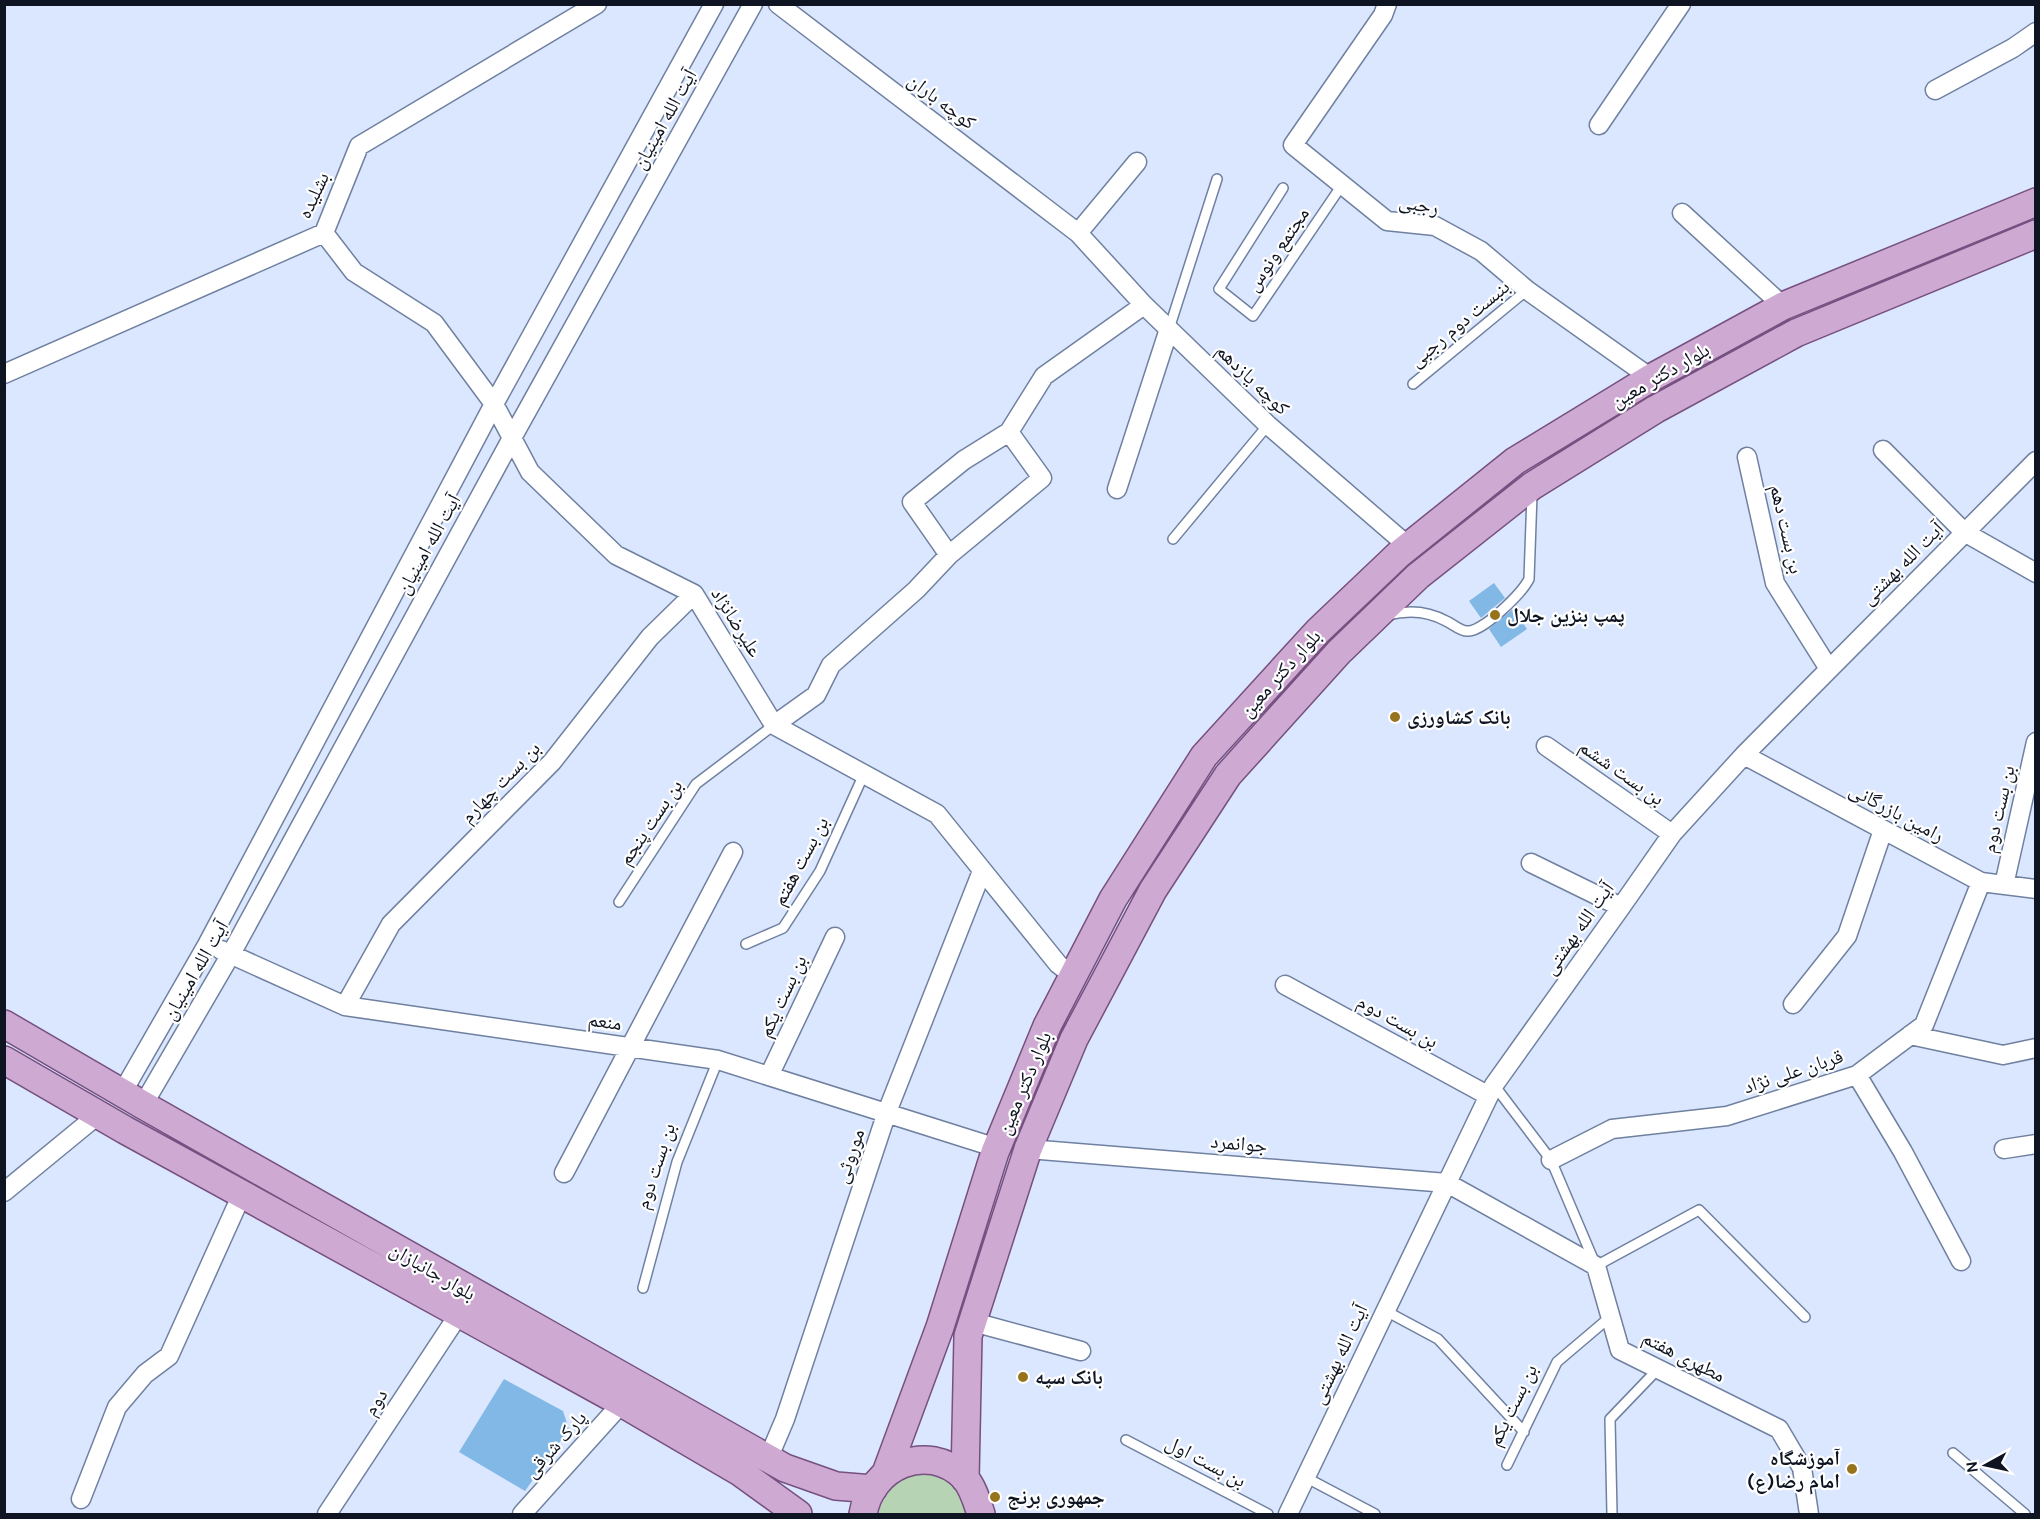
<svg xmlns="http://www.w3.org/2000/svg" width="2040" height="1519" viewBox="0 0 2040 1519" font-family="Karla,'Noto Naskh Arabic',sans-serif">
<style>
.grass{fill:#b6d4b4}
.building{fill:#81b8e5}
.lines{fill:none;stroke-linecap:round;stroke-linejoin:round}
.service-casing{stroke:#6f80a1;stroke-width:12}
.minor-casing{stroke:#6f80a1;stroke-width:21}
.primary-casing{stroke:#765081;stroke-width:30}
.service{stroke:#fff;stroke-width:9}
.minor{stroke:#fff;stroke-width:18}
.primary{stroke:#ceaad2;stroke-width:27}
.poi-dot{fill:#98731d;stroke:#fff;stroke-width:2}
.labels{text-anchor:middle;stroke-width:4.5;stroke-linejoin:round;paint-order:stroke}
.street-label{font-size:20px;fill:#0e1421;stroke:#fff}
.poi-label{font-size:20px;font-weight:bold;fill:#0e1421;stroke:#fff;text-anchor:start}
</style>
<rect width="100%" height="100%" fill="#dbe7fe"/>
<!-- grass -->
<path class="grass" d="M916,1470C955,1475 956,1480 969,1514H876L894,1482Z"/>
<!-- building -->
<path class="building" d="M1494,583L1505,598L1481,618L1469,601Z
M1513,609L1527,629L1501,647L1489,629Z
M504,1379L563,1411L569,1429L525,1491L459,1452Z"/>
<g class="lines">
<defs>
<path id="service" d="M1283,188L1219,289L1253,316L1342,185
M1169,329L1217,179
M1413,384L1527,290
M1173,539L1268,425
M1388,615C1407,610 1428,611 1446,621C1453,624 1460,631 1467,631C1482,633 1522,593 1529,579L1532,494
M619,902L696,784L774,725
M746,944L783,928L820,871L864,774
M1494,1085L1551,1160L1596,1266L1699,1210L1805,1317
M643,1288L677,1162L718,1060
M1384,1310L1438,1339L1524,1432
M1126,1440L1268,1514
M1953,1453L2025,1514
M1507,1465L1557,1362L1610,1317
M1305,1477L1375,1514
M1612,1514L1610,1419L1658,1369"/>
<path id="minor" d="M778,4L1078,233L1144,305L1268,425L1408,546
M1387,4L1383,15L1293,145L1387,221L1435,226L1481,251L1527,290L1651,378
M1935,90L2013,48L2036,32
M1599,125L1681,4
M1682,213L1783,306
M324,233L354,272L434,323L494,404L530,472L616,555L694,594L774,725L937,814L1058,964L1072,975
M1078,233L1137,162
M4,374L324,233L359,146L597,4
M1009,432L1044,376L1144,305
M1883,450L1964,532L2036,573
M1747,457L1775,583L1829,669
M1117,489L1169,329
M774,725L816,695L831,665L916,590L949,555L1042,478L1009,432L964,460L912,502L949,555
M1546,746L1672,834
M1744,755L1981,882L2036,889
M1531,863L1621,907
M2004,885L2036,742
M221,950L345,1006L718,1060L997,1148
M1285,985L1489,1096
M1793,1004L1847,936L1883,830
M345,1006L391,924L552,762L650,637L694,594
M1910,1035L2003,1055L2036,1048
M1857,1075L1903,1152L1961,1261
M769,1076L835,937
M122,1093L207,945L494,404L714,4
M143,1105L231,954L512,438L753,4
M1028,1149L1447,1183L1596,1266L1620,1350L1779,1429L1802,1468L1809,1514
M2004,1149L2036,1144
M1551,1160L1612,1129L1727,1116L1857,1075L1924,1025L1981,882
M564,1173L733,852
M4,1192L99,1114
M973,1322L1081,1351
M768,1459L785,1419L887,1112L982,871
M81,1499L117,1407L145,1374L169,1356L242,1194
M327,1514L459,1314
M522,1514L622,1403
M1288,1514L1494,1085L1621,907L1672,834L1744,755L2036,461"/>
<path id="primary" d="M4,1024L143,1105L785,1468L836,1486L873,1489
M4,1060L125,1130L622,1403L740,1472L798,1514
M886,1473L940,1327L995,1152L1047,1026L1113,899L1204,756L1318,631L1399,554L1515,461L1651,378L1783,306L2036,202
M965,1479L968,1336L1028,1149L1074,1039L1153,890L1228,775L1339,652L1418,576L1532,486L1656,409L1796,333L2036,234
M863,1514C871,1466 927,1441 964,1477C973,1487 977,1502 981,1514"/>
</defs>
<!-- service casing -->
<use href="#service" class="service-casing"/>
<!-- minor casing -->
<use href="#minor" class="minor-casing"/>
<!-- primary casing -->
<use href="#primary" class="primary-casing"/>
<!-- service -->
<use href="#service" class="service"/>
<!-- minor -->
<use href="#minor" class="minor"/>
<!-- primary -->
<use href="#primary" class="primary"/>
</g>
<!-- markers -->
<g class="poi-dot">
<circle cx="1495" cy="615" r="6"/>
<circle cx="1395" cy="717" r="6"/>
<circle cx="1023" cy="1377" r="6"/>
<circle cx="1852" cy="1469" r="6"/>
<circle cx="995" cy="1497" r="6"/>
</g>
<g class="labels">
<!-- street labels -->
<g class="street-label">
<text transform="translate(942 101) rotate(37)" y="7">کوچه باران</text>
<text transform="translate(664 119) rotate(-61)" y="7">آیت الله امینیان</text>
<text transform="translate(313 195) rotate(-65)" y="7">بشلیده</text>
<text transform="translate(1419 204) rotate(11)" y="7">رجبی</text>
<text transform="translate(1277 249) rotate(-56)" y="7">مجتمع ونوس</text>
<text transform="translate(1459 323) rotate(-40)" y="7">بنبست دوم رجبی</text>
<text transform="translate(1660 375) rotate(-30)" y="7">بلوار دکتر معین</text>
<text transform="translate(1253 379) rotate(44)" y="7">کوچه یازدهم</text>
<text transform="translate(1787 529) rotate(77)" y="7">بن بست دهم</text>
<text transform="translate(428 544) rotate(-61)" y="7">آیت الله امینیان</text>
<text transform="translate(1902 563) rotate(-45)" y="7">آیت الله بهشتی</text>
<text transform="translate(737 622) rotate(58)" y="7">علیرضانژاد</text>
<text transform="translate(1280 673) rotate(-48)" y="7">بلوار دکتر معین</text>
<text transform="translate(1622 772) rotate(35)" y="7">بن بست ششم</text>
<text transform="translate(500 782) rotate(-46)" y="7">بن بست چهارم</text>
<text transform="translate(1998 809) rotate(-77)" y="7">بن بست دوم</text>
<text transform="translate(1897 812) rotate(28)" y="7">رامین بازرگانی</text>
<text transform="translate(650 822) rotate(-56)" y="7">بن بست پنجم</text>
<text transform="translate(800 861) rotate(-62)" y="7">بن بست هفتم</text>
<text transform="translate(1578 928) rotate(-55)" y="7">آیت الله بهشتی</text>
<text transform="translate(195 970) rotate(-60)" y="7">آیت الله امینیان</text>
<text transform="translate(782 996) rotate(-65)" y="7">بن بست یکم</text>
<text transform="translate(605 1021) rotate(8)" y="7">منعم</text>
<text transform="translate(1398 1021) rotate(29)" y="7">بن بست دوم</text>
<text transform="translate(1793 1071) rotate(-18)" y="7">قربان علی نژاد</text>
<text transform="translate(1024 1083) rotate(-67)" y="7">بلوار دکتر معین</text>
<text transform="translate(1239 1143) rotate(5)" y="7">جوانمرد</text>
<text transform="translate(849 1156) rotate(-71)" y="7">موروثی</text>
<text transform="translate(655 1166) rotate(-72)" y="7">بن بست دوم</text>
<text transform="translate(433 1271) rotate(30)" y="7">بلوار جانبازان</text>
<text transform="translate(1339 1354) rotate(-65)" y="7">آیت الله بهشتی</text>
<text transform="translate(1684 1356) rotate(27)" y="7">مطهری هفتم</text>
<text transform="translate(375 1402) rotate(-57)" y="7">دوم</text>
<text transform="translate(1512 1405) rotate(-64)" y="7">بن بست یکم</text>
<text transform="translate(555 1444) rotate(-48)" y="7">پارک شرقی</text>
<text transform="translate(1206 1461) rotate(28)" y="7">بن بست اول</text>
</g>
<!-- poi labels -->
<g class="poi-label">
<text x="1507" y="622">پمپ بنزین جلال</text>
<text x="1407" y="724">بانک کشاورزی</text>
<text x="1035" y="1384">بانک سپه</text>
<text x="1840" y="1465" text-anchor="end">آموزشگاه<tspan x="1840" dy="23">امام رضا(ع)</tspan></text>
<text x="1007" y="1504">جمهوری برنج</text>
</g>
</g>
<!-- border -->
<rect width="2040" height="1519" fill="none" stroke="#0e1421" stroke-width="12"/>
<!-- north arrow -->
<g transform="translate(1986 1465) rotate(262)" stroke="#ffffff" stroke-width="4.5" paint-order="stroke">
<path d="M0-4.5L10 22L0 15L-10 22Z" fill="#0e1421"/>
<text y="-9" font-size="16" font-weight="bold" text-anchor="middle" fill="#0e1421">N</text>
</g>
</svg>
